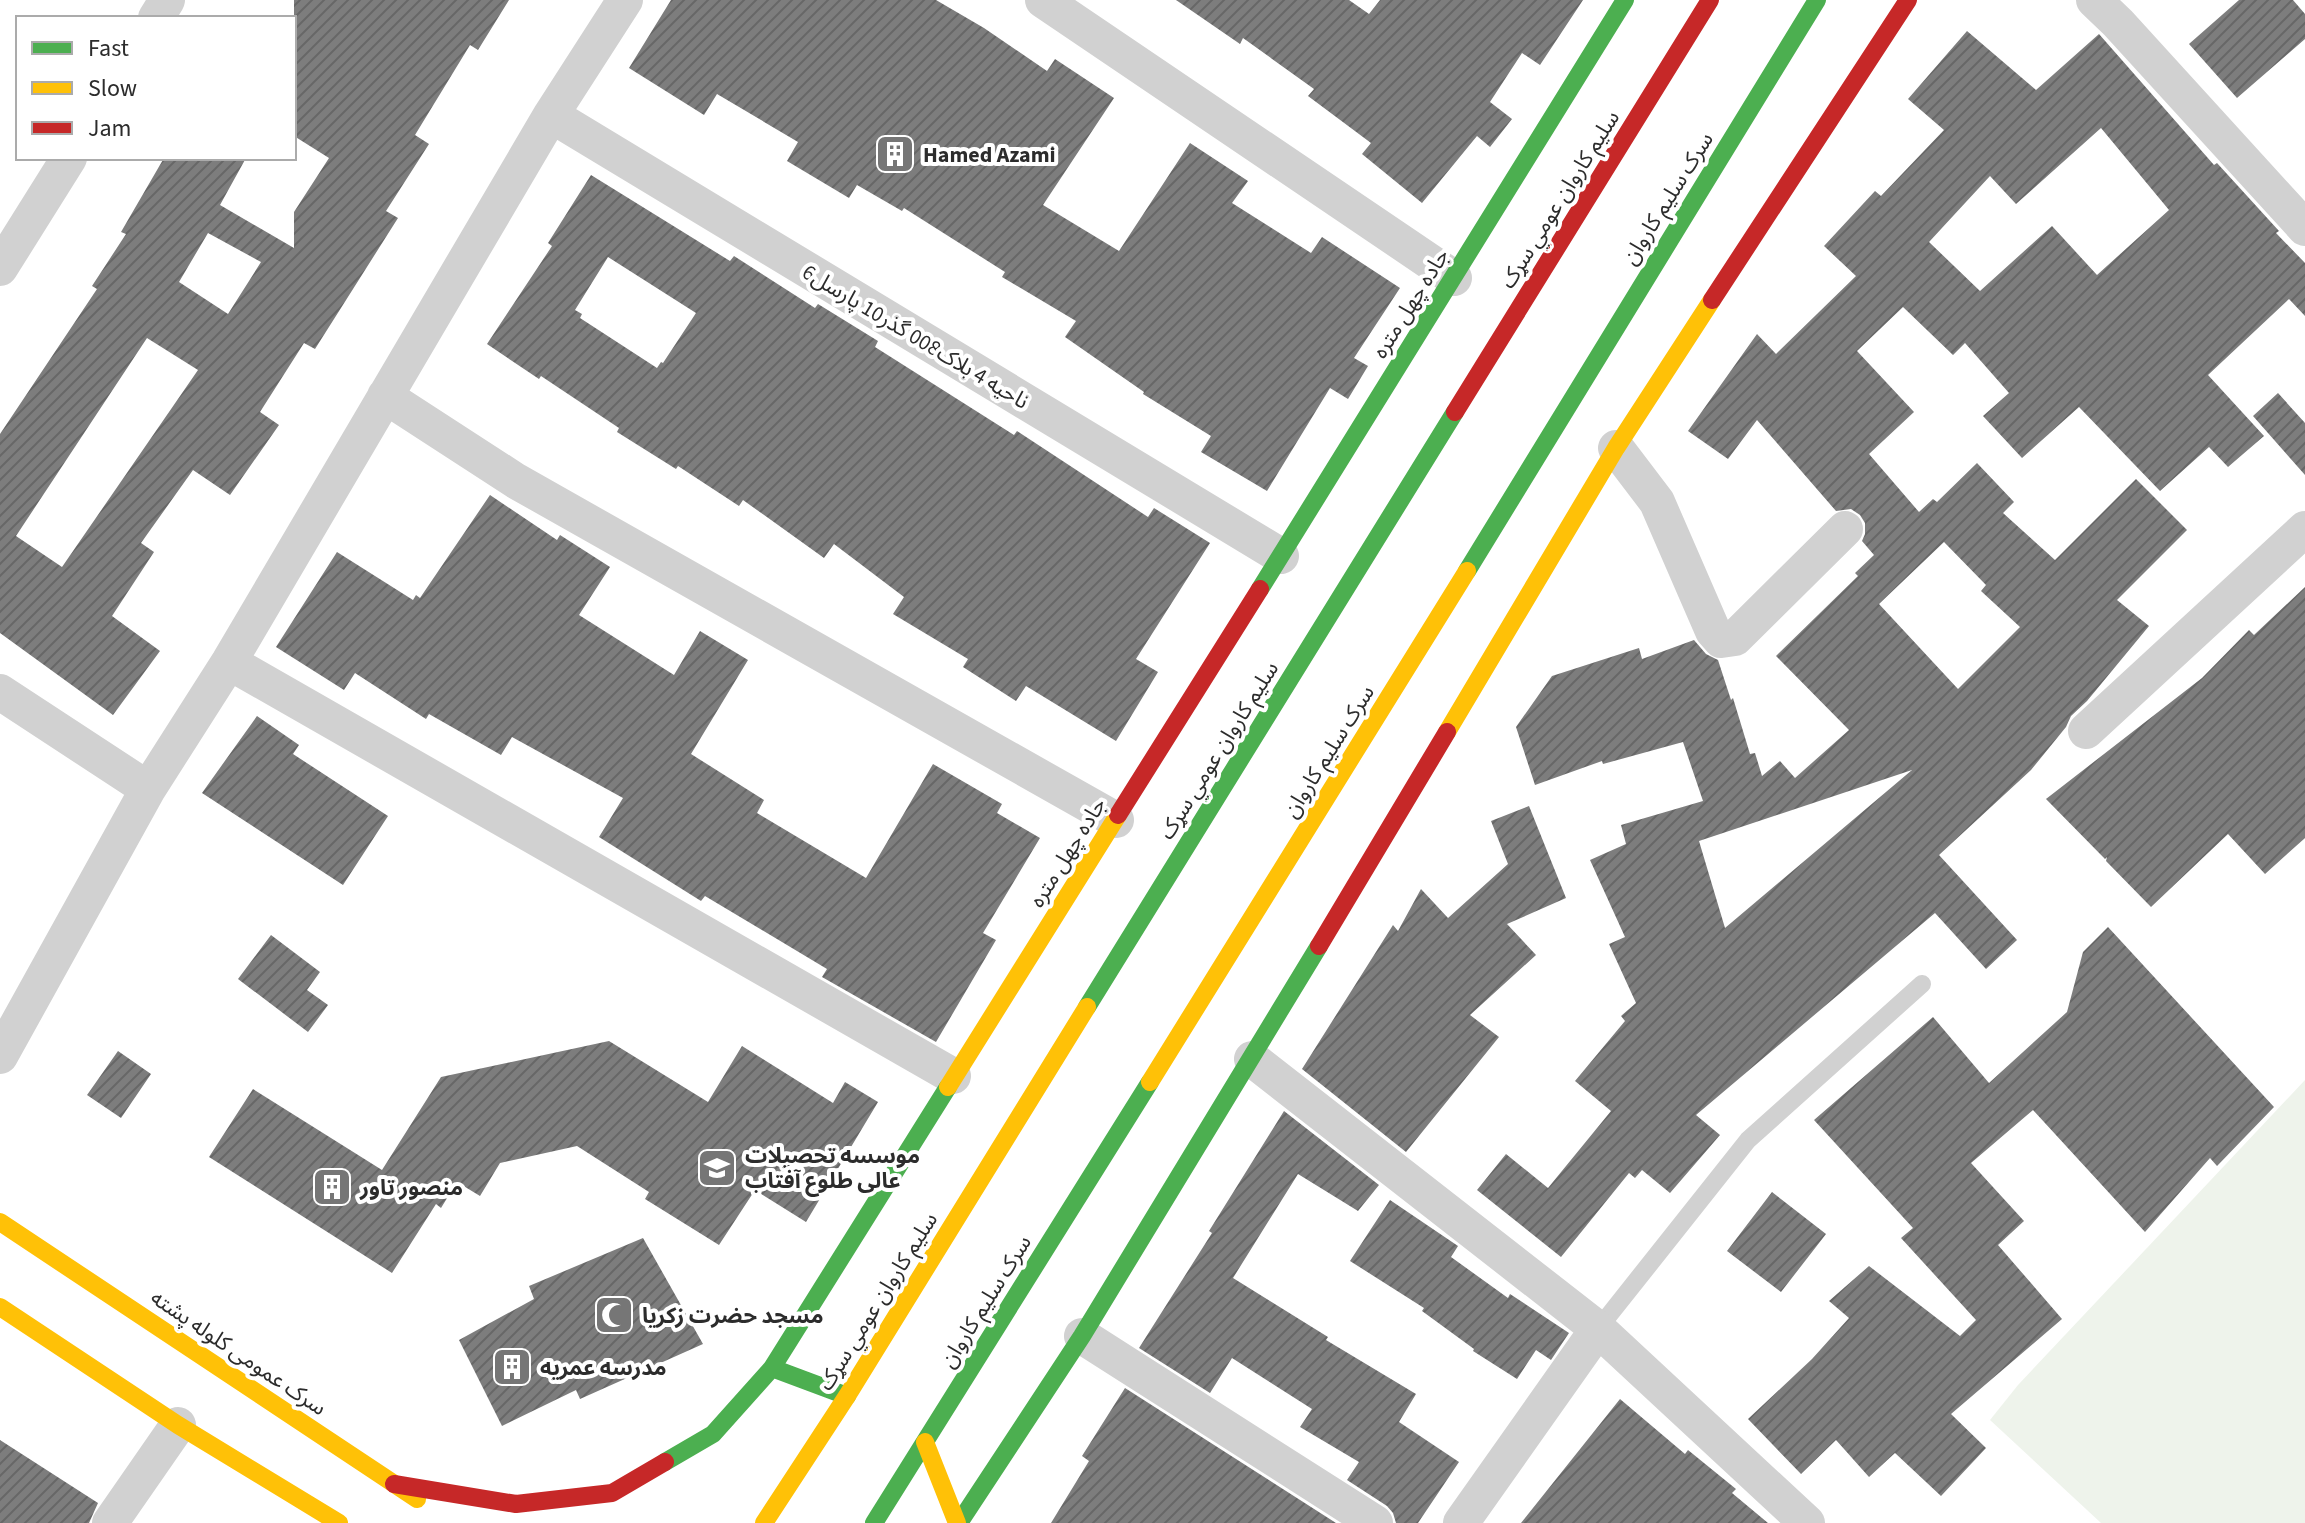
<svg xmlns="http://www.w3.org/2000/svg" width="2305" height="1523" viewBox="0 0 2305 1523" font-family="'Source Sans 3','Noto Sans Arabic',sans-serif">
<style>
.green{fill:#eef3eb}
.building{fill:url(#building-hatch);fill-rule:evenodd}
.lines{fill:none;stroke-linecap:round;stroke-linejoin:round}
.lane{stroke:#d1d1d1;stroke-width:18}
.street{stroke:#d1d1d1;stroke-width:36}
.fast{stroke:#4caf50;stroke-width:18}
.slow{stroke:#ffc107;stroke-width:18}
.jam{stroke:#c62828;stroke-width:18}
.labels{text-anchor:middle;stroke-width:8;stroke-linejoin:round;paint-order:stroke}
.poi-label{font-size:22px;font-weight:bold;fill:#2c2c2c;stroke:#fff;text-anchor:start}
.street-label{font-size:22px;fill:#2c2c2c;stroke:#fff}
</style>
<defs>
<pattern id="building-hatch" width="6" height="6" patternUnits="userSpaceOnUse" patternTransform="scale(2)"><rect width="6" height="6" fill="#7d7d7d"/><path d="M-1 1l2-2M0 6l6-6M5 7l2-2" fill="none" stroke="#676767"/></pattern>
</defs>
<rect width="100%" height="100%" fill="#fff"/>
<!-- green -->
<path class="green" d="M2305,1080V1523H2101L1990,1420L2018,1385Z"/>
<!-- building -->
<path class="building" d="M294,0H509L478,50L470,45L415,135L429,144L386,211L398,218L315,349L304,343L260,412L279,425L230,495L193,470L141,543L154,552L112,616L160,651L113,715L0,633V434L97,289L92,286L126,234L121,232L164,158H246L220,205L294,248V212L329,158L294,136ZM208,233L261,262L228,314L179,282ZM147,338L198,370L62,567L16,536Z
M671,0H936L984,28L1047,71L1055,59L1114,98L1043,205L1119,251L1190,143L1248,181L1232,203L1311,253L1322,237L1400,288L1354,358L1368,366L1348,399L1330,388L1267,491L1201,452L1211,436L1143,394L1144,392L1065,337L1076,321L1002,277L1005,272L904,208L902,211L857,185L849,198L787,161L798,142L717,94L704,115L629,68Z
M1176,0H1349L1369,14L1380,0H1583L1540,65L1522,53L1490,102L1512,119L1490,147L1477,136L1422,203L1362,154L1371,143L1308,96L1314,89L1243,38L1240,44Z
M2239,0H2293L2305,14V39L2237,98L2189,44Z
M1967,31L2036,90L2099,34L2214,165L2217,163L2279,231L2276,233L2305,263V316L2289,299L2208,375L2264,436L2228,467L2209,447L2160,491L2079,407L2022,458L1983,416L2009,393L1965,343L1953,355L1903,307L1857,351L1914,412L1869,454L1919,512L1933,499L1937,502L1977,463L2014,502L2003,513L2055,560L2136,479L2187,530L2117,600L2149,626L2087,701L2071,716L2066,727L2031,770L1939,855L2017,940L1986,969L1935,913L1696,1115L1720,1135L1670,1193L1642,1170L1635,1178L1629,1173L1561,1257L1477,1190L1506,1154L1548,1188L1611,1111L1575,1081L1625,1021L1621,1016L1636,1003L1609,944L1625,937L1590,860L1626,844L1621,825L1703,801L1683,742L1603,764L1602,761L1535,785L1516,727L1552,676L1639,648L1642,659L1694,640L1706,654L1718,660L1731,700L1733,698L1750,754L1755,753L1762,776L1780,761L1795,778L1849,730L1776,656L1858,576L1855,573L1874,555L1862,541L1865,534V523L1860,515L1851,509L1836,511L1757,420L1728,459L1688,431L1757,334L1776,354L1856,276L1824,246L1875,191L1881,196L1944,130L1908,99ZM2101,128L2169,210L2097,275L2052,226L1980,291L1929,242L1990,176L2016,204ZM1944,542L1986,585L1981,591L2020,627L1958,689L1879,604ZM1912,770L1725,928L1699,841Z
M591,175L730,261L734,256L815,308L818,304L878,341L875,347L1014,435L1017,431L1148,517L1154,508L1210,543L1136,659L1158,672L1116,741L1026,686L1016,701L963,667L968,659L893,614L904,597L834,544L824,558L743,500L739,506L678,466L676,469L617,432L619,428L541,376L539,379L487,344L552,246L548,243ZM608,257L696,313L663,363L661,362L657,368L580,318L582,314L575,310Z
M2278,393L2305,423V475L2253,416Z
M490,495L557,540L560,535L610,567L579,615L674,675L700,631L748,660L691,754L764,800L757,813L866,878L933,764L1002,804L997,813L1040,838L983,933L996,940L936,1042L822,977L827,969L705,896L701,901L599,837L623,798L512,737L501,755L429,714L426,719L355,673L344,690L276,647L337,552L413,600L416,595L420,598Z
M2305,587V838L2265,874L2228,834L2151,907L2106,861L2107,857L2105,859L2046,799L2202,678L2249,630L2254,635Z
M257,716L299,745L293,754L388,816L343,885L202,793Z
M1529,806L1566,898L1507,924L1536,955L1470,1015L1499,1037L1406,1152L1302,1069L1393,925L1398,931L1421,889L1448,918L1508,864L1491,821Z
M2108,927L2274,1107L2217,1166L2210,1158L2145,1232L2033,1110L1971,1163L2024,1221L1998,1245L2062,1319L1951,1414L1986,1448L1941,1496L1895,1453L1869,1477L1836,1440L1801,1474L1748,1419L1812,1359L1849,1318L1829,1301L1869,1266L1960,1336L1976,1320L1901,1238L1913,1228L1814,1120L1933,1017L1989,1083L2067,1012L2083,952Z
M271,935L320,972L307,990L328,1005L308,1032L238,979Z
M609,1041L708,1102L742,1046L833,1103L845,1082L878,1102L806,1222L755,1190L719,1245L645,1199L649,1192L577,1146L500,1163L480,1196L457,1182L441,1208L436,1204L392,1273L209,1157L253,1089L382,1170L441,1077Z
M118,1051L151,1074L121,1118L87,1095Z
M1284,1111L1379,1185L1358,1211L1298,1174L1233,1278L1328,1337L1326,1340L1416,1394L1399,1422L1459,1462L1418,1523H1396L1393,1513L1387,1506L1347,1480L1359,1462L1300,1427L1312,1409L1232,1358L1210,1393L1139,1348L1212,1233L1209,1231Z
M1772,1192L1826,1234L1781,1292L1727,1251Z
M1390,1200L1458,1246L1451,1257L1508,1298L1510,1294L1569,1333L1551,1360L1536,1350L1517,1379L1473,1351L1474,1349L1422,1311L1424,1308L1350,1261Z
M643,1238L703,1344L580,1399L576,1390L502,1426L459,1340L534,1299L529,1286Z
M1125,1388L1336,1523H1051L1089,1461L1082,1456Z
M1620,1399L1685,1454L1688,1450L1736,1489L1732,1493L1768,1523H1521Z
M0,1440L98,1503L89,1523H0Z"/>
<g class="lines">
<!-- lane -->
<path class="lane" d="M1598,1329L1748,1140L1922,984"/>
<!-- street -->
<path class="street" d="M1043,0L1454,278
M2094,0L2118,23L2305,228
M156,18L167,0
M551,115L1281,556
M0,268L69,158
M385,396L516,481L1116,820
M1616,448L1657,502L1713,631L1721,640L1735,638L1845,529
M229,662L953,1076
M0,692L148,789
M2086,731L2305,529
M0,1056L148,789L229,662L551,115L625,0
M1252,1059L1598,1329L1807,1523
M1082,1336L1375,1523
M110,1523L178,1425
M1461,1523L1598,1329"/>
<!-- fast -->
<path class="fast" d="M1467,571L1817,0
M1260,589L1625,0
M1087,1007L1455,412
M772,1368L847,1396
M665,1462L713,1434L772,1368L948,1087
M874,1523L1150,1082
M959,1523L1082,1336L1319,946"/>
<!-- slow -->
<path class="slow" d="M1447,732L1616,448L1712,300
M1150,1082L1467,571
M948,1087L1118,815
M0,1222L417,1499
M0,1307L178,1425L339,1523
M925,1442L957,1523
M764,1523L847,1396L1087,1007"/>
<!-- jam -->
<path class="jam" d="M1712,300L1908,0
M1455,412L1710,0
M1118,815L1260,589
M1319,946L1447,732
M394,1484L516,1504L612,1493L665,1462"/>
</g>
<!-- icons -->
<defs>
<symbol id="building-square" viewBox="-11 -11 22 22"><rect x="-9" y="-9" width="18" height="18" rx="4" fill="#767676" stroke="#fff"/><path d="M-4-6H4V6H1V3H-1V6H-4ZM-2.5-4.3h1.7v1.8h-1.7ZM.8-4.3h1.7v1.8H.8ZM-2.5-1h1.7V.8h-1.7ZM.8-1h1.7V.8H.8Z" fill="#fff"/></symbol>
<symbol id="school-square" viewBox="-11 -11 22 22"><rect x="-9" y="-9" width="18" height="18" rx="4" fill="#767676" stroke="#fff"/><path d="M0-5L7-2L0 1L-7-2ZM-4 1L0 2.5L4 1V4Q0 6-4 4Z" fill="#fff"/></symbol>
<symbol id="mosque-square" viewBox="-11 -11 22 22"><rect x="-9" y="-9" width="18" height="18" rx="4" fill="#767676" stroke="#fff"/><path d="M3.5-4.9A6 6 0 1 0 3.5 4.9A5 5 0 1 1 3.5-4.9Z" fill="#fff"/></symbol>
</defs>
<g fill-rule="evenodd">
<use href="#building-square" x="873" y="132" width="44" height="44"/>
<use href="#school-square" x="695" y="1146" width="44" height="44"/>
<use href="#building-square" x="310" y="1165" width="44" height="44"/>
<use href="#mosque-square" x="592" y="1293" width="44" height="44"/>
<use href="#building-square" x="490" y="1345" width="44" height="44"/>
</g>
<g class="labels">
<!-- poi labels -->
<g class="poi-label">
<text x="923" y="162">Hamed Azami</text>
<text x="745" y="1163">موسسه تحصیلات<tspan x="745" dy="25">عالی طلوع آفتاب</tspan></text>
<text x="360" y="1195">منصور تاور</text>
<text x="642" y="1323">مسجد حضرت زکریا</text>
<text x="540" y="1375">مدرسه عمریه</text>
</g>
<!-- street labels -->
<g class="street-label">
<text transform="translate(1667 198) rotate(-58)" y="8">سرک سلیم کاروان</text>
<text transform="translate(1559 199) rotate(-58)" y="8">سلیم کاروان عومي سړک</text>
<text transform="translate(1410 303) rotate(-58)" y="8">جاده چهل متره</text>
<text transform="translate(916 336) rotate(31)" y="8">ناحیه 4 بلاک008 گذر10 پارسل6</text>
<text transform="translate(1218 750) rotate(-58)" y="8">سلیم کاروان عومي سړک</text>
<text transform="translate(1328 751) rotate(-58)" y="8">سرک سلیم کاروان</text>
<text transform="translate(1067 852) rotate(-58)" y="8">جاده چهل متره</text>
<text transform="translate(877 1301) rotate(-58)" y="8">سلیم کاروان عومي سړک</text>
<text transform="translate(985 1301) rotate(-58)" y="8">سرک سلیم کاروان</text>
<text transform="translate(239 1352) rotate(34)" y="8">سرک عمومی کلوله پشته</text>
</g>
</g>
<!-- legend -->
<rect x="16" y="16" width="280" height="144" fill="#ffffff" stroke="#ababab" stroke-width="2"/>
<rect x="32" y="42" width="40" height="12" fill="#4caf50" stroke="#ababab" stroke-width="2"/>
<text x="88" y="56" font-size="24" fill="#2c2c2c">Fast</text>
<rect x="32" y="82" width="40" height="12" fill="#ffc107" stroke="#ababab" stroke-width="2"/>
<text x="88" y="96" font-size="24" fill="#2c2c2c">Slow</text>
<rect x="32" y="122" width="40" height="12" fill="#c62828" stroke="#ababab" stroke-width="2"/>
<text x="88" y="136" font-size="24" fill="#2c2c2c">Jam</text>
</svg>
